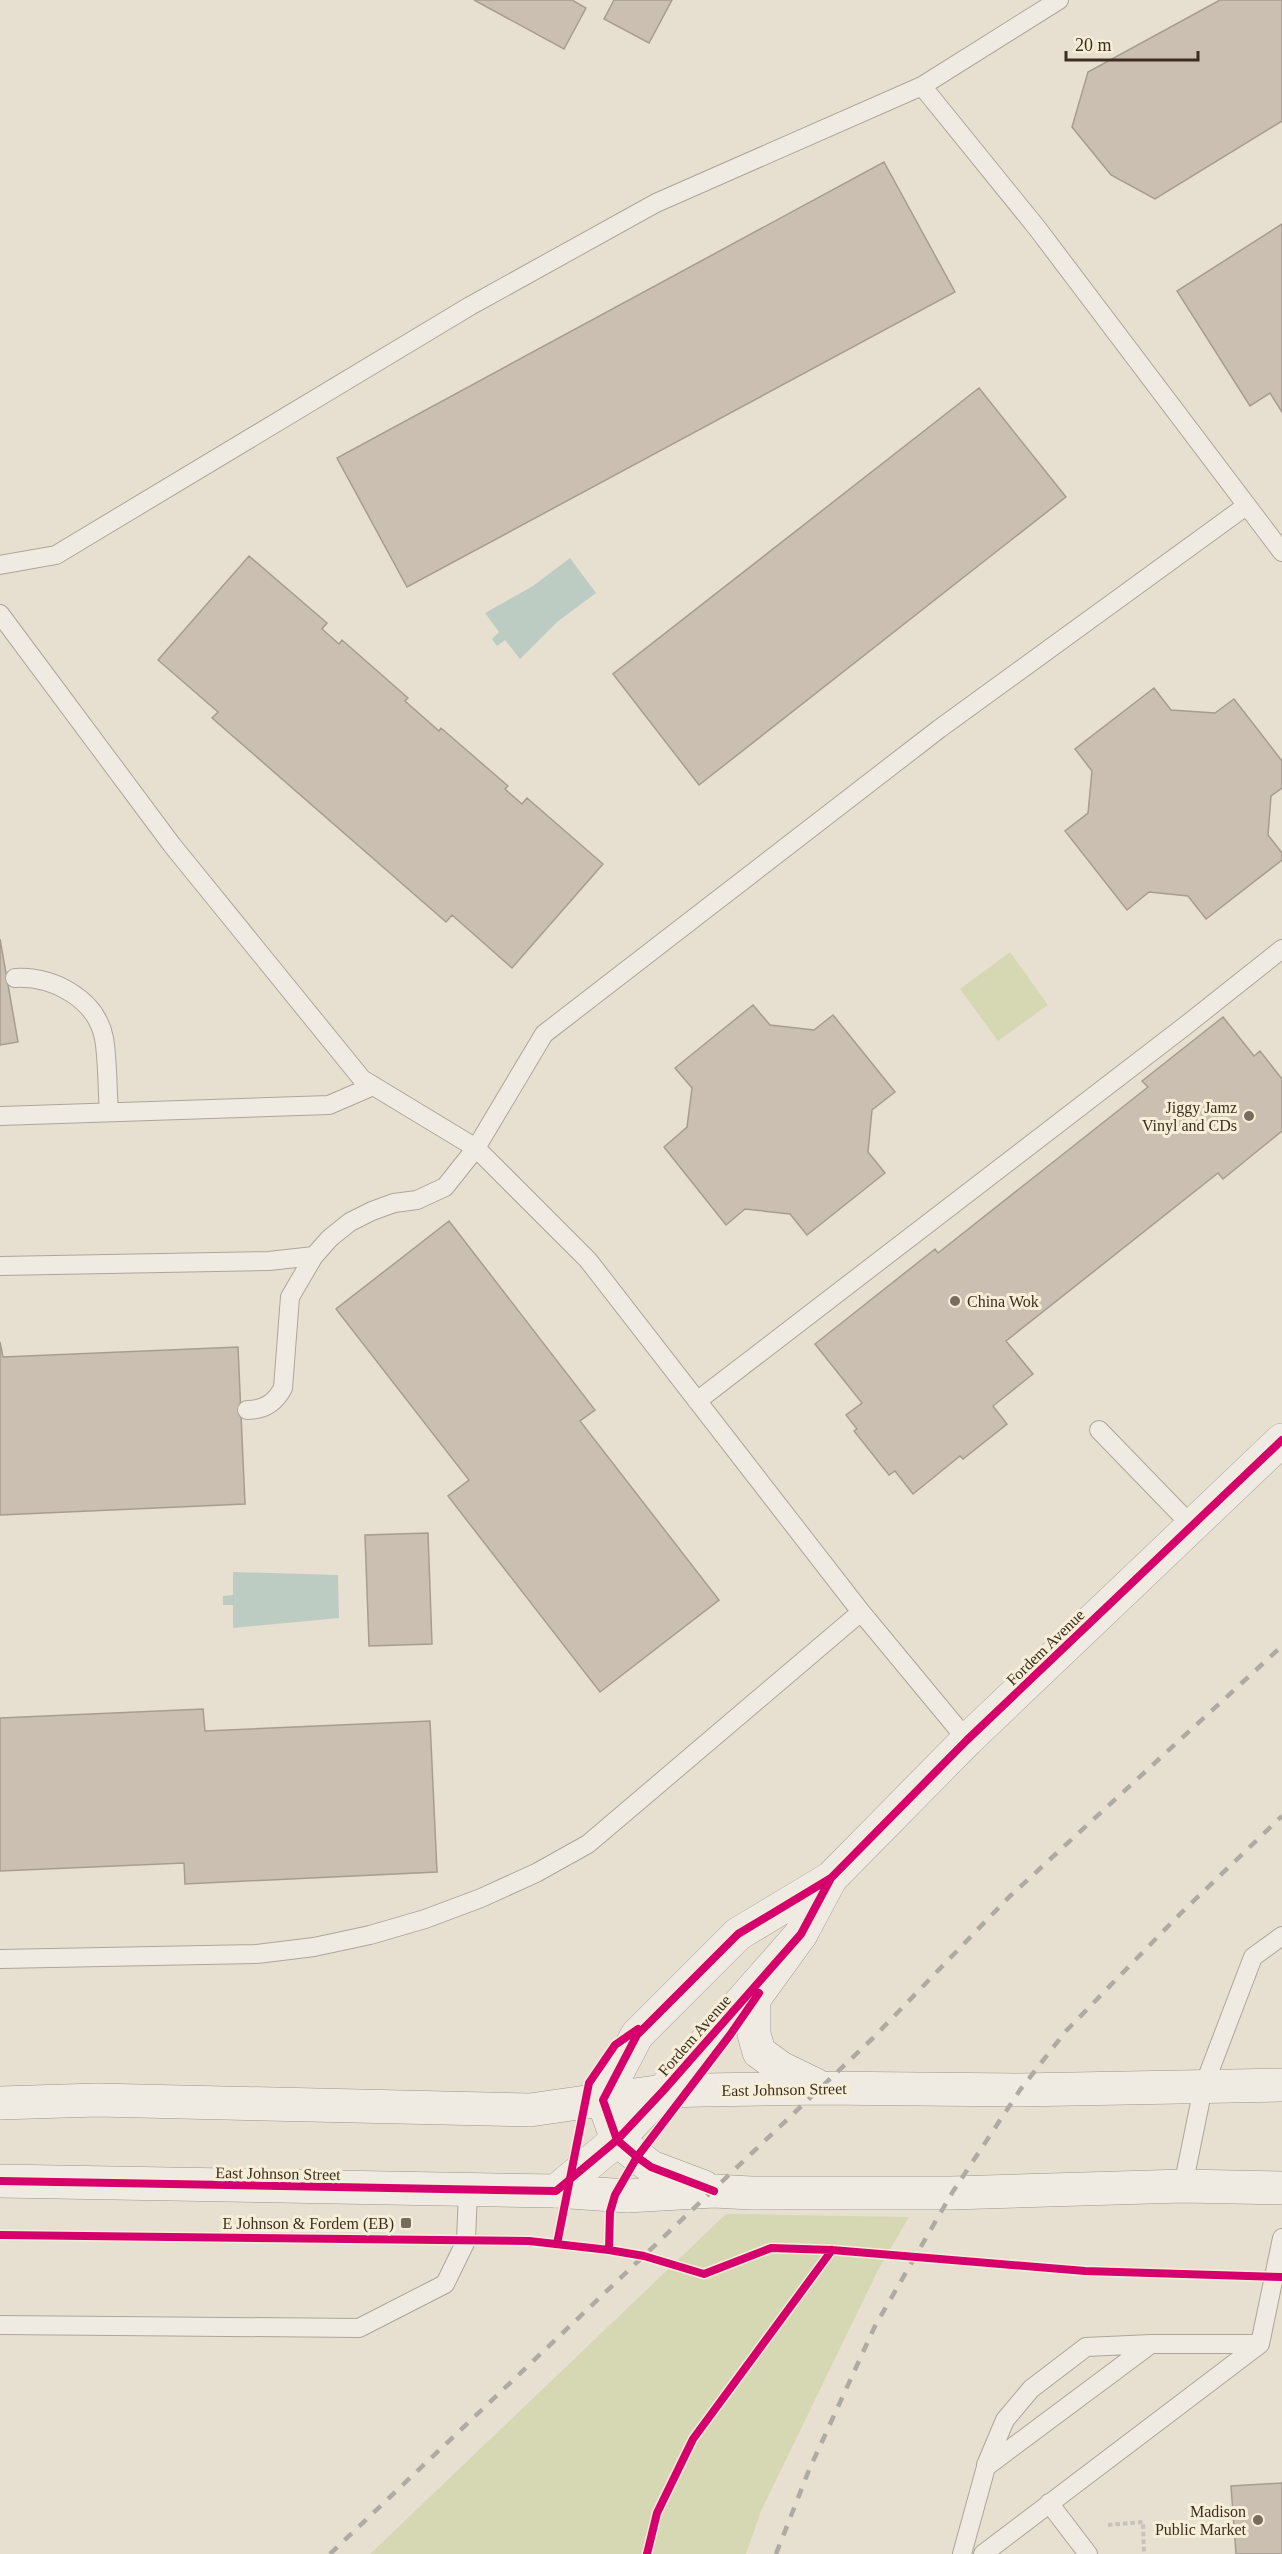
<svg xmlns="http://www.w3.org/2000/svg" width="1282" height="2554" viewBox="0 0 1282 2554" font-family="'Times New Roman',serif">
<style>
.green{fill:#d6d7b3}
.water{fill:#bcccc2}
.building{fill:#cbbfb2;stroke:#a89c90;stroke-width:1.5}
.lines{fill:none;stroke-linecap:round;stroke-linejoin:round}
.service-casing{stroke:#ada599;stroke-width:20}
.tertiary-casing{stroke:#ada599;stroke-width:34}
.secondary-casing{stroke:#9c958a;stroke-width:34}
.path{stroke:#c8c2b9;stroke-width:4;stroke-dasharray:4.5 3;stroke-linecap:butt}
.service{stroke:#efebe3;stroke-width:18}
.tertiary{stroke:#efebe3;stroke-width:33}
.secondary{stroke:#efebe3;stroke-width:33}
.rail{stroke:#afaaa2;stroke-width:4.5;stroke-dasharray:10 10;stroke-linecap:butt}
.cycleway-casing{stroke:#f7eed8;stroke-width:11}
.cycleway{stroke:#d6006c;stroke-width:8}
.poi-dot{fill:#786c5e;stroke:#f7eed8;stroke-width:2}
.labels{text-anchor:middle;stroke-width:6;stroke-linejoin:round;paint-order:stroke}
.poi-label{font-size:16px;fill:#3d2e20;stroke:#f7eed8;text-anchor:end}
.street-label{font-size:16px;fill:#3d2e20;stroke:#f7eed8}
</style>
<rect width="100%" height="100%" fill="#e7e0d1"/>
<!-- green -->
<path class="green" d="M1010,952L1048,1005L998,1041L960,989Z
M726,2214L909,2217L878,2270L761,2511L746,2554H370Z"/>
<!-- water -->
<path class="water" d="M570,558L596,593L557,622L520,659L505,640L497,646L492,639L499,632L485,613L533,586Z
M233,1572L338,1575L339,1618L233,1628V1605H223V1596L233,1595Z"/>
<!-- building -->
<path class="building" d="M474,0H572L586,8L564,49Z
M614,0H672L649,43L604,19Z
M1220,0H1282V121L1155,199L1111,175L1072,127L1088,72Z
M884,162L955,292L407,587L337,458Z
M1282,224V412L1270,393L1250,406L1177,291Z
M979,388L1066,497L699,785L613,674Z
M249,556L327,623L322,629L339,644L342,640L408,698L405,701L439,731L441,728L508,786L505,789L522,804L527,798L603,864L512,968L452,915L446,922L212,718L218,712L158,660Z
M1154,688L1171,710L1215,713L1234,699L1282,761V788L1271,796L1268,835L1282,853V860L1206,919L1188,896L1149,892L1127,910L1065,831L1088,813L1092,771L1075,749Z
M0,939L18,1042L0,1045Z
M753,1005L770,1025L814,1030L833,1015L895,1092L872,1110L868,1152L885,1173L807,1235L790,1214L745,1209L726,1225L664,1147L687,1127L692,1088L675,1068Z
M1223,1017L1254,1056L1260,1051L1282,1079V1131L1223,1179L1218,1173L1006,1341L1033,1374L993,1406L1007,1424L963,1459L960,1456L913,1494L895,1471L889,1475L854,1431L857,1429L846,1415L862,1403L815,1344L935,1249L938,1253L1148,1087L1142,1081Z
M449,1221L595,1410L580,1421L719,1600L600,1692L448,1496L469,1480L336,1309Z
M0,1342L3,1357L238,1347L245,1504L0,1515Z
M428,1533L432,1644L369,1646L365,1535Z
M203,1709L205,1731L430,1721L437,1872L185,1884L184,1863L0,1871V1718Z
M1282,2483V2554H1236L1231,2486Z"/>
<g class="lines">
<defs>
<path id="service" d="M922,86L1037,228L1282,552
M0,565L56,555L470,306L656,203L922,86L1059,0
M0,614L172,845L362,1079L476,1148L588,1260L861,1612L967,1740
M15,978C52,976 96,998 104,1038C108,1062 107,1088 109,1112
M0,1116L329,1105L373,1086
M0,1266L269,1261L314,1256L330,1238L350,1222L372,1211L394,1203L417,1200L445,1187L476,1148L544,1034L939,729L1246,506
M697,1401L1185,1026L1282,949
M247,1410C264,1410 275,1403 283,1388L290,1297L314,1256
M1099,1430L1192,1526
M0,1959L257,1954L314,1947L370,1935L425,1919L481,1898L536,1873L588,1844L861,1612
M1183,2186L1203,2088L1253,1957L1282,1936
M0,2325L359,2328L445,2284L466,2241L468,2191
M986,2465L1005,2420L1031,2389L1086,2347L1151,2344
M1049,2503L1088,2554
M962,2554L986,2467L1151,2344H1260
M983,2554L1260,2344L1282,2238"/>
<path id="tertiary" d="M603,2100L637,2035L738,1934L831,1878L967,1740L1282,1440
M556,2191L617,2140L663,2091L801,1934L831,1878"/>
<path id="secondary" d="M801,1934L754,1999V2034L759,2052L781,2068L816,2085
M603,2100L617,2140L651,2167L704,2187
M0,2103L97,2100L530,2110L663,2091L704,2090L820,2088L1020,2090L1282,2085
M0,2181L556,2191L627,2196L714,2191L751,2193H952L1183,2186L1282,2188"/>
</defs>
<!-- service casing -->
<use href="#service" class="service-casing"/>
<!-- tertiary casing -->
<use href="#tertiary" class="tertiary-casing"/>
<!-- secondary casing -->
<use href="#secondary" class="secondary-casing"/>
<!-- path -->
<path class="path" d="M1108,2525L1143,2522L1144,2554"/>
<!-- service -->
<use href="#service" class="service"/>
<!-- tertiary -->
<use href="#tertiary" class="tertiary"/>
<!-- secondary -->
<use href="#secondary" class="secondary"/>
<!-- rail -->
<path class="rail" d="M330,2554L873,2038L1009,1897L1282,1646
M776,2554L809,2470L875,2326L952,2193L1020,2090L1066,2031L1180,1914L1282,1816"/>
<defs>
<path id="cycleway" d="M0,2181L556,2191L617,2140L663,2091L801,1934L831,1878
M714,2191L651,2167L637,2157L617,2140L603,2100L637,2035L738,1934L831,1878L967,1740L1282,1440
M0,2235L529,2241L609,2250L644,2256L704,2274L771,2248L832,2250L1085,2271L1282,2277
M557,2244L589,2083L615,2045L638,2029
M609,2250L610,2212L615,2195L637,2157L730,2035L759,1993
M647,2554L657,2513L693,2439L832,2250"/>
</defs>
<!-- cycleway casing -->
<use href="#cycleway" class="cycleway-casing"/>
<!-- cycleway -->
<use href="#cycleway" class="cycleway"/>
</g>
<!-- markers -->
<g class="poi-dot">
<circle cx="1249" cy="1116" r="6"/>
<circle cx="955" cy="1301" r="6"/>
<rect x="400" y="2217" width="12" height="12" rx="3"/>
<circle cx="1258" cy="2520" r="6"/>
</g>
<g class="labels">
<!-- poi labels -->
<g class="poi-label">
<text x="1237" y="1113">Jiggy Jamz<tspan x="1237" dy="18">Vinyl and CDs</tspan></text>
<text x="967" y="1307" text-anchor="start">China Wok</text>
<text x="394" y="2229">E Johnson &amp; Fordem (EB)</text>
<text x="1246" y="2517">Madison<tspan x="1246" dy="18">Public Market</tspan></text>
</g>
<!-- street labels -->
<g class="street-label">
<text transform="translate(1045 1647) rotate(-44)" y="6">Fordem Avenue</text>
<text transform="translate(694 2035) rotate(-49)" y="6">Fordem Avenue</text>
<text transform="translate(784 2089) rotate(-1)" y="6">East Johnson Street</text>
<text transform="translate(278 2173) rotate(1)" y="6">East Johnson Street</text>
</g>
</g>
<!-- scale -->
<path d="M1066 51v9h132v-9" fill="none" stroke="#3d2e20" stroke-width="3"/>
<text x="1075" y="51" font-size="18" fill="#3d2e20" stroke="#f7eed8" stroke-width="4.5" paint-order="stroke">20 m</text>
</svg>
